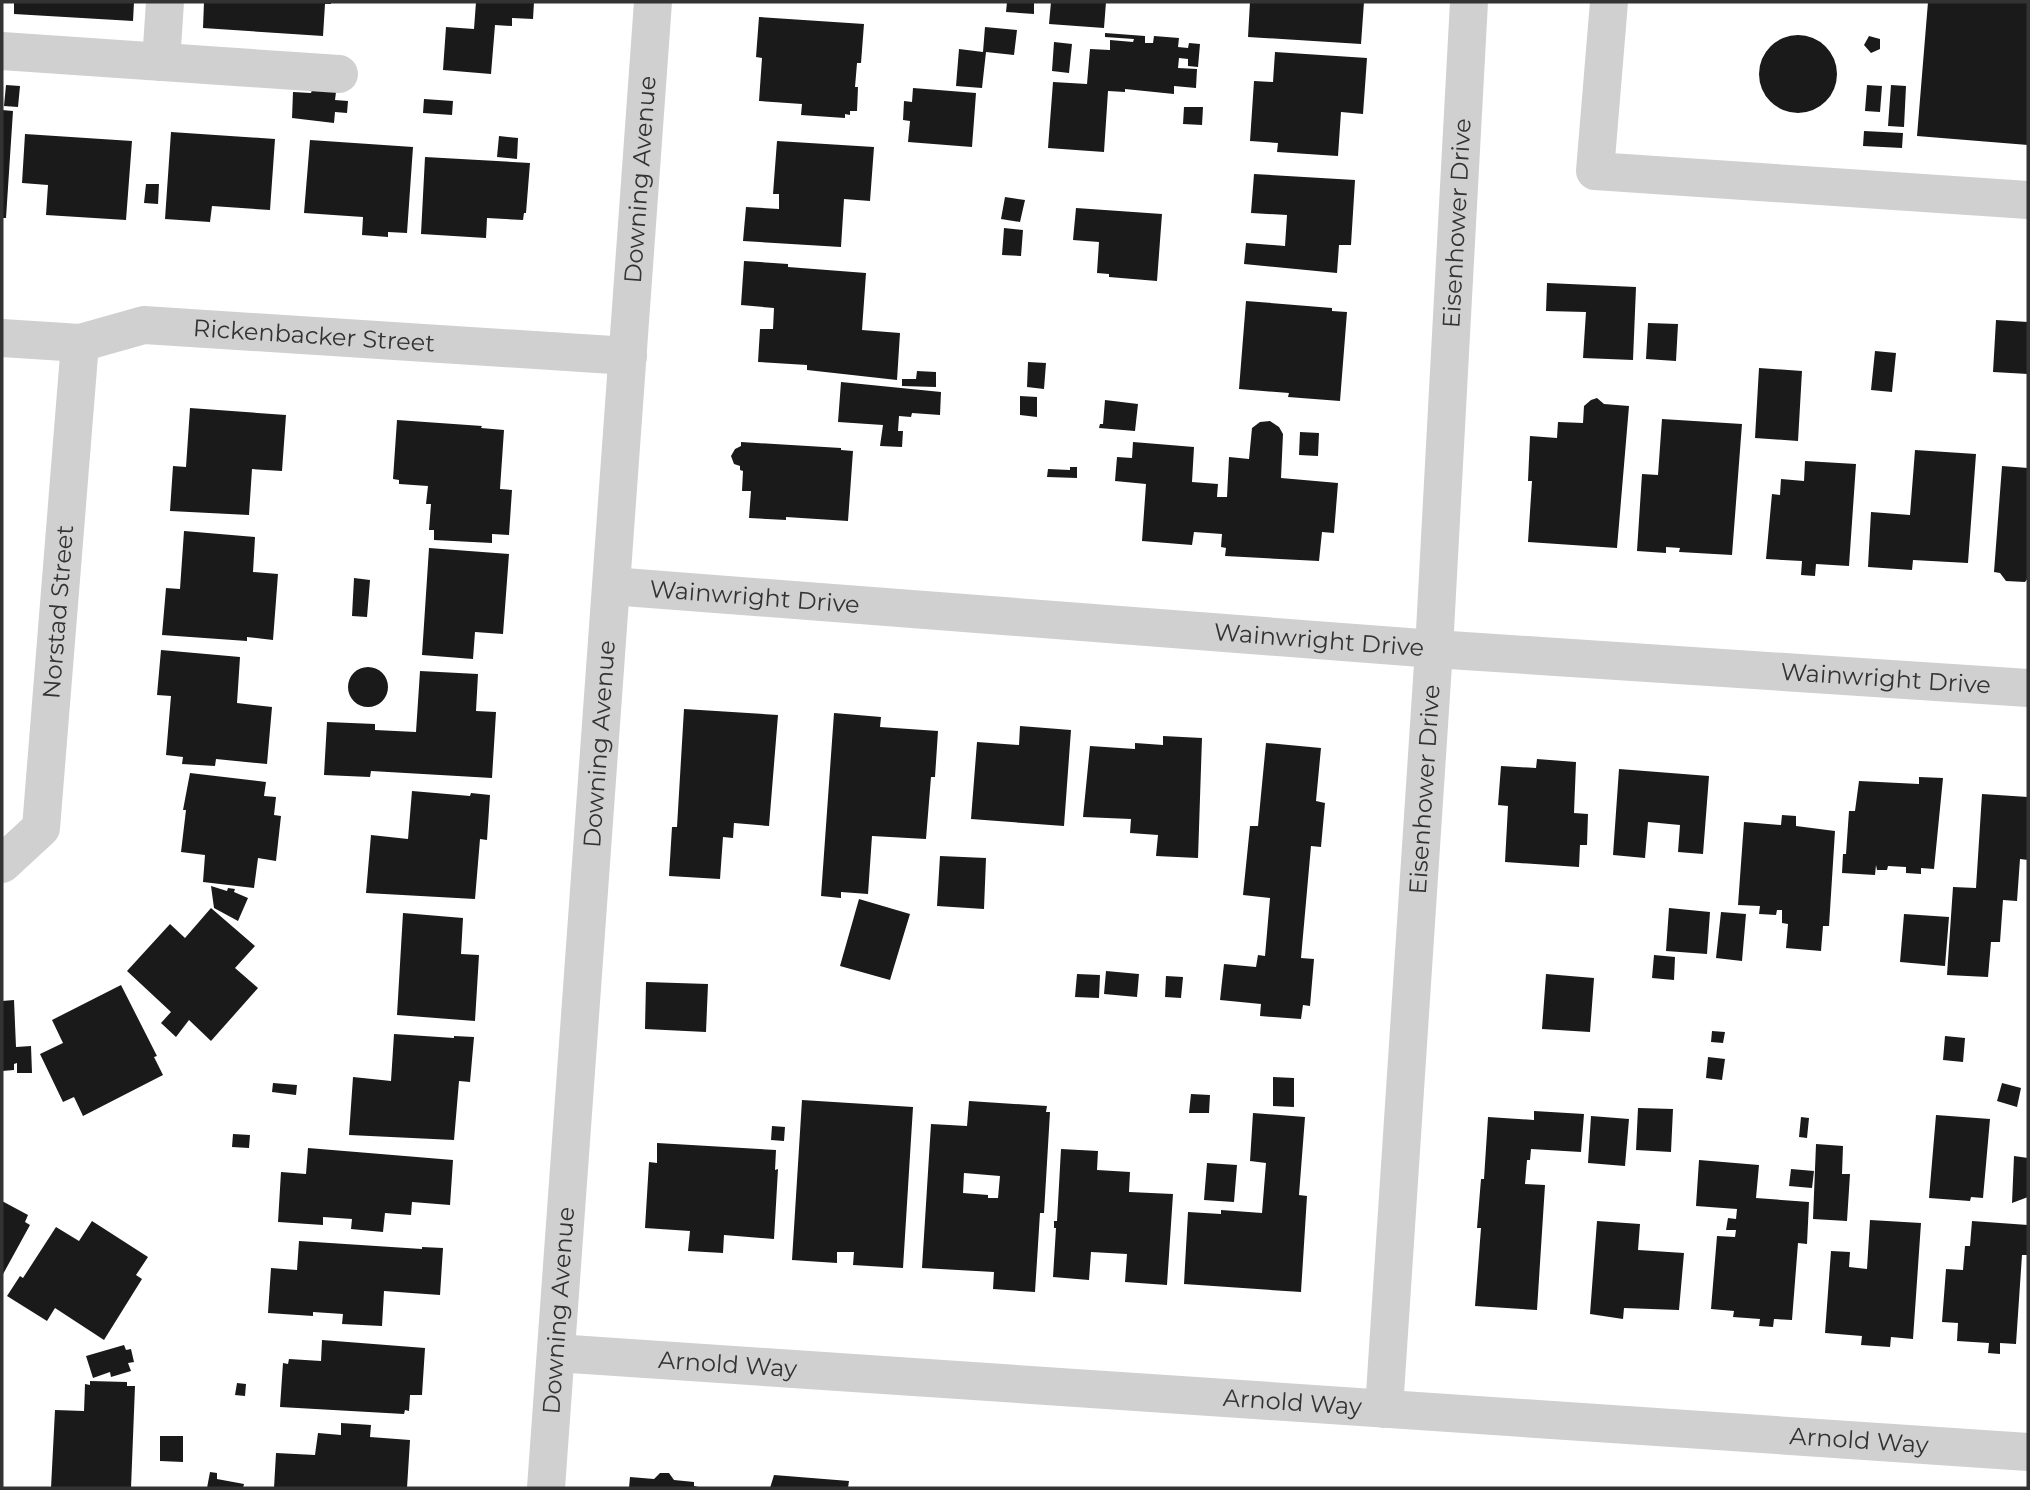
<svg xmlns="http://www.w3.org/2000/svg" width="2030" height="1490" viewBox="0 0 2030 1490" font-family="Montserrat,sans-serif">
<style>
.building{fill:#1a1a1a;fill-rule:evenodd}
.lines{fill:none;stroke-linecap:round;stroke-linejoin:round}
.minor{stroke:#d0d0d0;stroke-width:38}
.labels{text-anchor:middle;stroke-width:7;stroke-linejoin:round;paint-order:stroke}
.street-label{font-size:24px;fill:#333;stroke:#fff}
</style>
<rect width="100%" height="100%" fill="#fff"/>
<!-- building -->
<path class="building" d="M14,2H134L133,21L14,14Z
M204,2H331V4H325L323,36L203,28Z
M476,2H534L533,19L512,18V26L495,25L491,74L443,70L446,27L474,29Z
M1007,2H1034V14L1006,12Z
M1051,2H1106L1104,28L1049,24Z
M1250,2H1364L1361,44L1248,37Z
M1928,2H2028V145L1917,136Z
M759,17L864,24L861,63H857L855,87H858L857,111H850V115L845,114V118L801,115L802,104L759,101L762,58L756,57Z
M985,27L1017,30L1014,55L986,52L982,88L956,86L959,49L983,52Z
M1105,33L1145,36V43H1153L1154,36L1179,38L1178,47L1188,48L1189,43L1200,44L1198,67L1188,66V59L1179,58L1178,68L1197,69L1196,88L1174,86V94L1125,89V92L1108,91L1104,152L1048,148L1053,82L1087,84L1090,49L1110,50V40L1133,42L1134,39L1105,37Z
M1759 74a39 39 0 1 1 78 0a39 39 0 1 1-78 0Z
M1869,36L1880,39V49L1871,53L1864,45Z
M1054,42L1072,44L1069,73L1052,71Z
M1275,52L1367,58L1363,114L1341,112L1338,156L1277,152L1278,143L1250,141L1254,81L1273,82Z
M6,85L20,86L18,107L4,106Z
M1867,85L1882,86L1880,112L1865,111Z
M1891,85L1906,86L1904,127L1888,126Z
M913,88L976,93L972,147L908,142L910,121L903,120L904,101L912,102Z
M312,90L336,92L335,100L348,101L347,113L335,112L334,123L292,118L293,92L311,93Z
M424,99L453,101L452,115L423,113Z
M1184,107H1203L1202,125L1183,124Z
M2,110L13,111L6,218H2Z
M1864,131L1903,133L1902,148L1863,146Z
M171,132L275,139L270,210L212,206L210,222L165,219Z
M25,134L132,141L126,220L46,215L48,185L22,183Z
M499,136L518,138L517,159L497,157Z
M310,140L413,147L407,233L388,232V237L362,235L363,217L304,213Z
M777,141L874,147L870,201L844,199L841,247L743,241L746,207L779,209V194H773Z
M425,157L530,163L526,213H524L523,220L487,218L486,238L421,234Z
M1254,174L1355,180L1351,245H1339L1337,273L1244,264L1246,243L1285,246L1287,215L1251,213Z
M146,184H159L158,204L144,203Z
M1005,197L1025,200L1020,222L1001,219Z
M1076,208L1162,214L1157,281L1109,277V274L1097,273L1099,242L1073,240Z
M1004,228L1023,230L1021,256L1002,255Z
M744,261L788,264V267L866,273L862,330L900,333L897,380L807,370V365L758,362L760,329H773L774,308L741,305Z
M1547,283L1636,287L1633,360L1583,358L1586,312L1546,311Z
M1246,301L1332,308V311L1347,312L1340,401L1288,397L1289,393L1239,389Z
M1996,320L2028,322V374L1993,372Z
M1648,323L1678,324L1676,361L1646,359Z
M1875,351L1896,353L1892,392L1871,390Z
M1028,362L1046,363L1044,389L1027,387Z
M1759,368L1802,371L1798,441L1755,438Z
M917,371L936,372V387L902,386V379H916Z
M841,382L941,392L940,415L912,413L911,417L899,416L898,431H903L902,447L880,446L883,425L838,422Z
M1020,396L1037,397V417L1020,415Z
M1597,398L1604,404L1629,406L1617,548L1528,542L1532,481H1528L1530,436L1557,438L1558,422L1583,423L1584,406L1591,400Z
M1105,400L1138,404L1135,431L1099,428L1100,424H1103Z
M190,408L286,415L282,471L252,469L249,515L170,511L173,466L186,467Z
M1662,419L1742,424L1732,555L1679,552L1680,548L1666,547V553L1637,551L1642,474L1658,475Z
M397,420L482,426L481,428L504,430L500,489L512,490L509,535L492,534V543L434,540V530H429L431,504H426L428,486L399,484V480L393,479Z
M1270,421L1279,427L1283,434L1281,478L1338,483L1334,533L1322,532L1319,561L1225,556L1226,548L1221,547L1222,534L1194,532L1192,545L1142,541L1146,484L1115,481L1117,457L1132,458L1133,442L1194,447L1192,482L1218,484L1217,497H1227L1229,457L1249,459L1252,428L1260,422Z
M1300,432L1319,433L1318,456L1299,455Z
M741,442L841,448V450L853,451L848,521L786,517V520L749,518L751,491H742L743,471L740,470V466L734,464L731,456L735,449L741,446Z
M1915,450L1976,454L1968,563L1913,560L1912,570L1868,567L1871,512L1910,515Z
M1805,461L1856,464L1849,566L1816,564L1815,576L1801,575L1802,561L1766,559L1772,494L1780,495L1781,479L1804,481Z
M2002,466L2028,468V578L2025,582L2006,581L2000,573L1994,572Z
M1070,467H1077V478L1047,477L1048,469L1070,470Z
M184,531L255,537L253,572L278,574L273,640L247,637V641L162,635L166,588L180,589Z
M429,548L509,554L503,634L475,632L473,659L422,655Z
M354,578L370,580L367,617L352,616Z
M161,650L240,657L237,703L272,707L267,764L216,759L215,766L182,764L183,757L166,755L171,696L157,695Z
M348 687a20 20 0 1 1 40 0a20 20 0 1 1-40 0Z
M420,671L478,674L476,711L496,712L492,778L371,771L370,777L324,775L327,722L375,724V730L416,732Z
M684,709L778,715L769,826L734,823L733,838L723,837L720,879L669,876L672,827H677Z
M834,713L881,717L880,727L938,731L935,777H931L926,839L872,836L868,894L841,892V898L821,896Z
M1020,726L1071,730L1064,826L971,819L977,742L1019,745Z
M1163,736L1202,738L1198,858L1156,856L1158,835L1130,833L1131,819L1083,817L1090,746L1135,749V743L1163,745Z
M1266,743L1321,748L1316,801L1325,803L1321,847L1311,846L1301,958L1314,959L1310,1006L1303,1005L1301,1019L1260,1016L1261,1004L1220,1000L1224,964L1256,967L1258,955L1265,956L1270,898L1243,895L1250,826H1258Z
M1537,759L1576,762L1574,813L1588,814L1587,845H1580L1579,867L1505,862L1508,806L1498,805L1501,766L1536,768Z
M1619,769L1709,776L1703,854L1678,852L1680,825L1648,822L1645,858L1613,855Z
M190,773L266,782L264,796L276,797L274,815L281,816L276,861L258,858L254,888L203,882L205,855L181,852L186,810H183Z
M1919,777L1943,778L1934,869L1921,868V874L1906,873V867L1888,866L1887,870H1877L1876,865L1875,875L1842,873L1843,854H1846L1849,811H1855L1859,781L1919,784Z
M412,791L470,796L471,793L490,795L487,840L480,839L475,899L366,893L371,835L408,839Z
M1982,794L2028,797V860L2020,859L2017,901L2003,900L2000,942H1991L1988,977L1947,975L1953,887L1976,888Z
M1782,815L1796,816V826L1835,831L1829,926H1823L1821,951L1786,948L1788,924L1782,923V910H1777L1776,915L1759,914L1760,906L1738,905L1744,822L1781,825Z
M940,856L986,858L984,909L937,906Z
M211,886L227,891L228,888L235,889L234,892L248,898L238,921L214,908Z
M859,899L910,914L890,980L840,966Z
M211,908L255,946L235,968L258,988L211,1041L189,1020L176,1037L161,1023L171,1012L127,971L170,924L185,938Z
M1669,908L1710,912L1707,954L1666,951Z
M1721,912L1746,914L1742,961L1716,958Z
M403,913L463,918L461,954L479,955L475,1021L397,1015Z
M1904,914L1949,917L1945,966L1900,962Z
M1654,955L1675,957L1674,980L1652,978Z
M1106,971L1139,974L1137,997L1104,994Z
M1077,974L1100,975L1099,998L1075,997Z
M1546,974L1594,978L1590,1032L1542,1029Z
M1166,976L1183,977L1181,998L1165,997Z
M646,982L708,984L706,1032L645,1029Z
M121,985L157,1056L154,1057L163,1075L83,1116L74,1097L63,1102L40,1054L63,1043L52,1020Z
M14,1000L16,1047L31,1046L32,1073H17V1063L14,1064V1070L2,1071V1001Z
M1712,1031L1725,1032L1723,1043L1711,1042Z
M394,1034L454,1038V1036L474,1037L470,1082L459,1081L454,1140L349,1135L353,1077L391,1081Z
M1945,1036L1965,1038L1963,1062L1943,1060Z
M1708,1057L1725,1059L1722,1080L1706,1078Z
M1273,1077L1294,1078V1107L1273,1106Z
M273,1083L297,1085L296,1095L272,1092Z
M2002,1083L2021,1088L2017,1107L1997,1101Z
M1191,1094L1210,1095L1209,1113H1189Z
M802,1100L913,1107L903,1268L853,1265L854,1252H837V1263L792,1260Z
M969,1101L1047,1106L1046,1112H1050L1044,1213H1040L1035,1292L993,1289L994,1272L922,1268L931,1124L967,1126ZM964,1173L1000,1176L998,1198H988V1195L963,1193Z
M1638,1108L1673,1109L1671,1152L1636,1150Z
M1534,1111L1584,1114L1581,1152L1531,1149L1530,1160H1527L1525,1184L1545,1185L1537,1310L1475,1306L1481,1228H1477L1481,1179H1484L1488,1117L1534,1120Z
M1253,1113L1305,1117L1299,1195L1307,1196L1301,1292L1184,1284L1188,1212L1221,1214V1210L1262,1213L1266,1163L1250,1161Z
M1936,1115L1990,1119L1983,1198L1971,1197L1970,1201L1929,1198Z
M1591,1116L1629,1119L1625,1166L1588,1163Z
M1801,1117L1809,1118L1807,1138L1799,1137Z
M772,1126L785,1127L784,1141L771,1140Z
M233,1134L250,1135L249,1148L232,1147Z
M657,1143L776,1150L775,1170L778,1169L774,1239L724,1235L723,1253L688,1251L690,1231L645,1228L649,1162L657,1163Z
M1816,1144L1843,1146L1842,1174H1850L1847,1221L1813,1219Z
M308,1148L453,1160L450,1205L412,1202L411,1215L385,1213L383,1232L351,1229L352,1219L323,1217V1225L278,1222L281,1172L306,1174Z
M1061,1149L1098,1151L1097,1170L1130,1172L1129,1192L1173,1194L1167,1285L1125,1282L1127,1254L1091,1252L1089,1280L1053,1277L1056,1228H1054V1221H1057Z
M2014,1156L2028,1158V1197L2012,1203Z
M1699,1160L1759,1165L1756,1198L1809,1202L1807,1244L1798,1243L1792,1320L1774,1319L1773,1327L1759,1326L1760,1319L1733,1317L1734,1311L1711,1309L1717,1236L1735,1237L1736,1230H1726L1728,1218L1736,1219L1737,1209L1696,1206Z
M1207,1163L1237,1165L1234,1202L1204,1200Z
M1791,1169L1814,1171L1812,1188L1789,1186Z
M2,1201L28,1215L25,1222L30,1225L2,1276Z
M1870,1220L1921,1223L1913,1339L1891,1337L1890,1347L1861,1345L1862,1336L1825,1333L1831,1251L1850,1252L1849,1267L1867,1269Z
M92,1221L148,1257L136,1275L142,1279L104,1340L55,1308L47,1321L7,1296L20,1276L23,1278L56,1227L79,1241Z
M1597,1221L1640,1224L1638,1250L1684,1253L1679,1310L1624,1308L1623,1319L1590,1314Z
M1972,1221L2028,1225L2027,1255H2022L2016,1344L2000,1343V1354L1988,1353L1989,1343L1957,1341L1958,1323L1942,1322L1946,1269L1963,1270L1965,1246H1970Z
M299,1241L422,1249V1247L443,1248L440,1295L384,1291L382,1326L342,1324L343,1314L313,1312V1316L268,1313L271,1268L297,1270Z
M322,1340L425,1348L422,1395H410L409,1411L405,1410L404,1414L280,1407L283,1363L288,1364L289,1359L321,1361Z
M124,1345L126,1350L131,1349L134,1362L128,1363L131,1371L111,1377L110,1372L93,1378L86,1356Z
M90,1381L127,1382V1386H135L131,1488H51L55,1410L84,1411L85,1384L90,1385Z
M237,1383L246,1384L245,1396L235,1395Z
M341,1423L371,1425L370,1437L410,1440L407,1488H274L276,1453L315,1455L318,1433L341,1435Z
M160,1436H183V1462L160,1461Z
M210,1472L217,1473V1479L244,1484L243,1488H207Z
M660,1473H669L674,1480L694,1482V1486L703,1488H629L630,1477L654,1479Z
M774,1475L849,1481L848,1488H770Z"/>
<g class="lines">
<!-- minor -->
<g class="minor">
<path d="M1609,2L1595,171L2028,200"/>
<path d="M2,51L339,74"/>
<path d="M161,62L165,2"/>
<path id="s1" d="M2,338L80,343L144,325L628,356"/>
<path id="s2" d="M611,586L1434,649L2028,688"/>
<path id="s3" d="M2,864L41,828L80,343"/>
<path id="s4" d="M556,1353L2028,1452"/>
<path id="s5" d="M1384,1409L1434,649L1469,2"/>
<path id="s6" d="M546,1488L653,2"/>
</g>
</g>
<g class="labels">
<!-- street labels -->
<g class="street-label">
<text dy="8" stroke="none"><textPath href="#s6" startOffset="1312">Downing Avenue</textPath></text>
<text dy="8" stroke="none"><textPath href="#s5" startOffset="1188">Eisenhower Drive</textPath></text>
<text dy="8" stroke="none"><textPath href="#s1" startOffset="315">Rickenbacker Street</textPath></text>
<text dy="8" stroke="none"><textPath href="#s2" startOffset="144">Wainwright Drive</textPath></text>
<text dy="8" stroke="none"><textPath href="#s3" startOffset="270">Norstad Street</textPath></text>
<text dy="8" stroke="none"><textPath href="#s2" startOffset="710">Wainwright Drive</textPath></text>
<text dy="8" stroke="none"><textPath href="#s2" startOffset="1278">Wainwright Drive</textPath></text>
<text dy="8" stroke="none"><textPath href="#s6" startOffset="746">Downing Avenue</textPath></text>
<text dy="8" stroke="none"><textPath href="#s5" startOffset="621">Eisenhower Drive</textPath></text>
<text dy="8" stroke="none"><textPath href="#s6" startOffset="178">Downing Avenue</textPath></text>
<text dy="8" stroke="none"><textPath href="#s4" startOffset="172">Arnold Way</textPath></text>
<text dy="8" stroke="none"><textPath href="#s4" startOffset="738">Arnold Way</textPath></text>
<text dy="8" stroke="none"><textPath href="#s4" startOffset="1306">Arnold Way</textPath></text>
</g>
</g>
<!-- border -->
<rect width="2030" height="1490" fill="none" stroke="#333333" stroke-width="7"/>
</svg>
